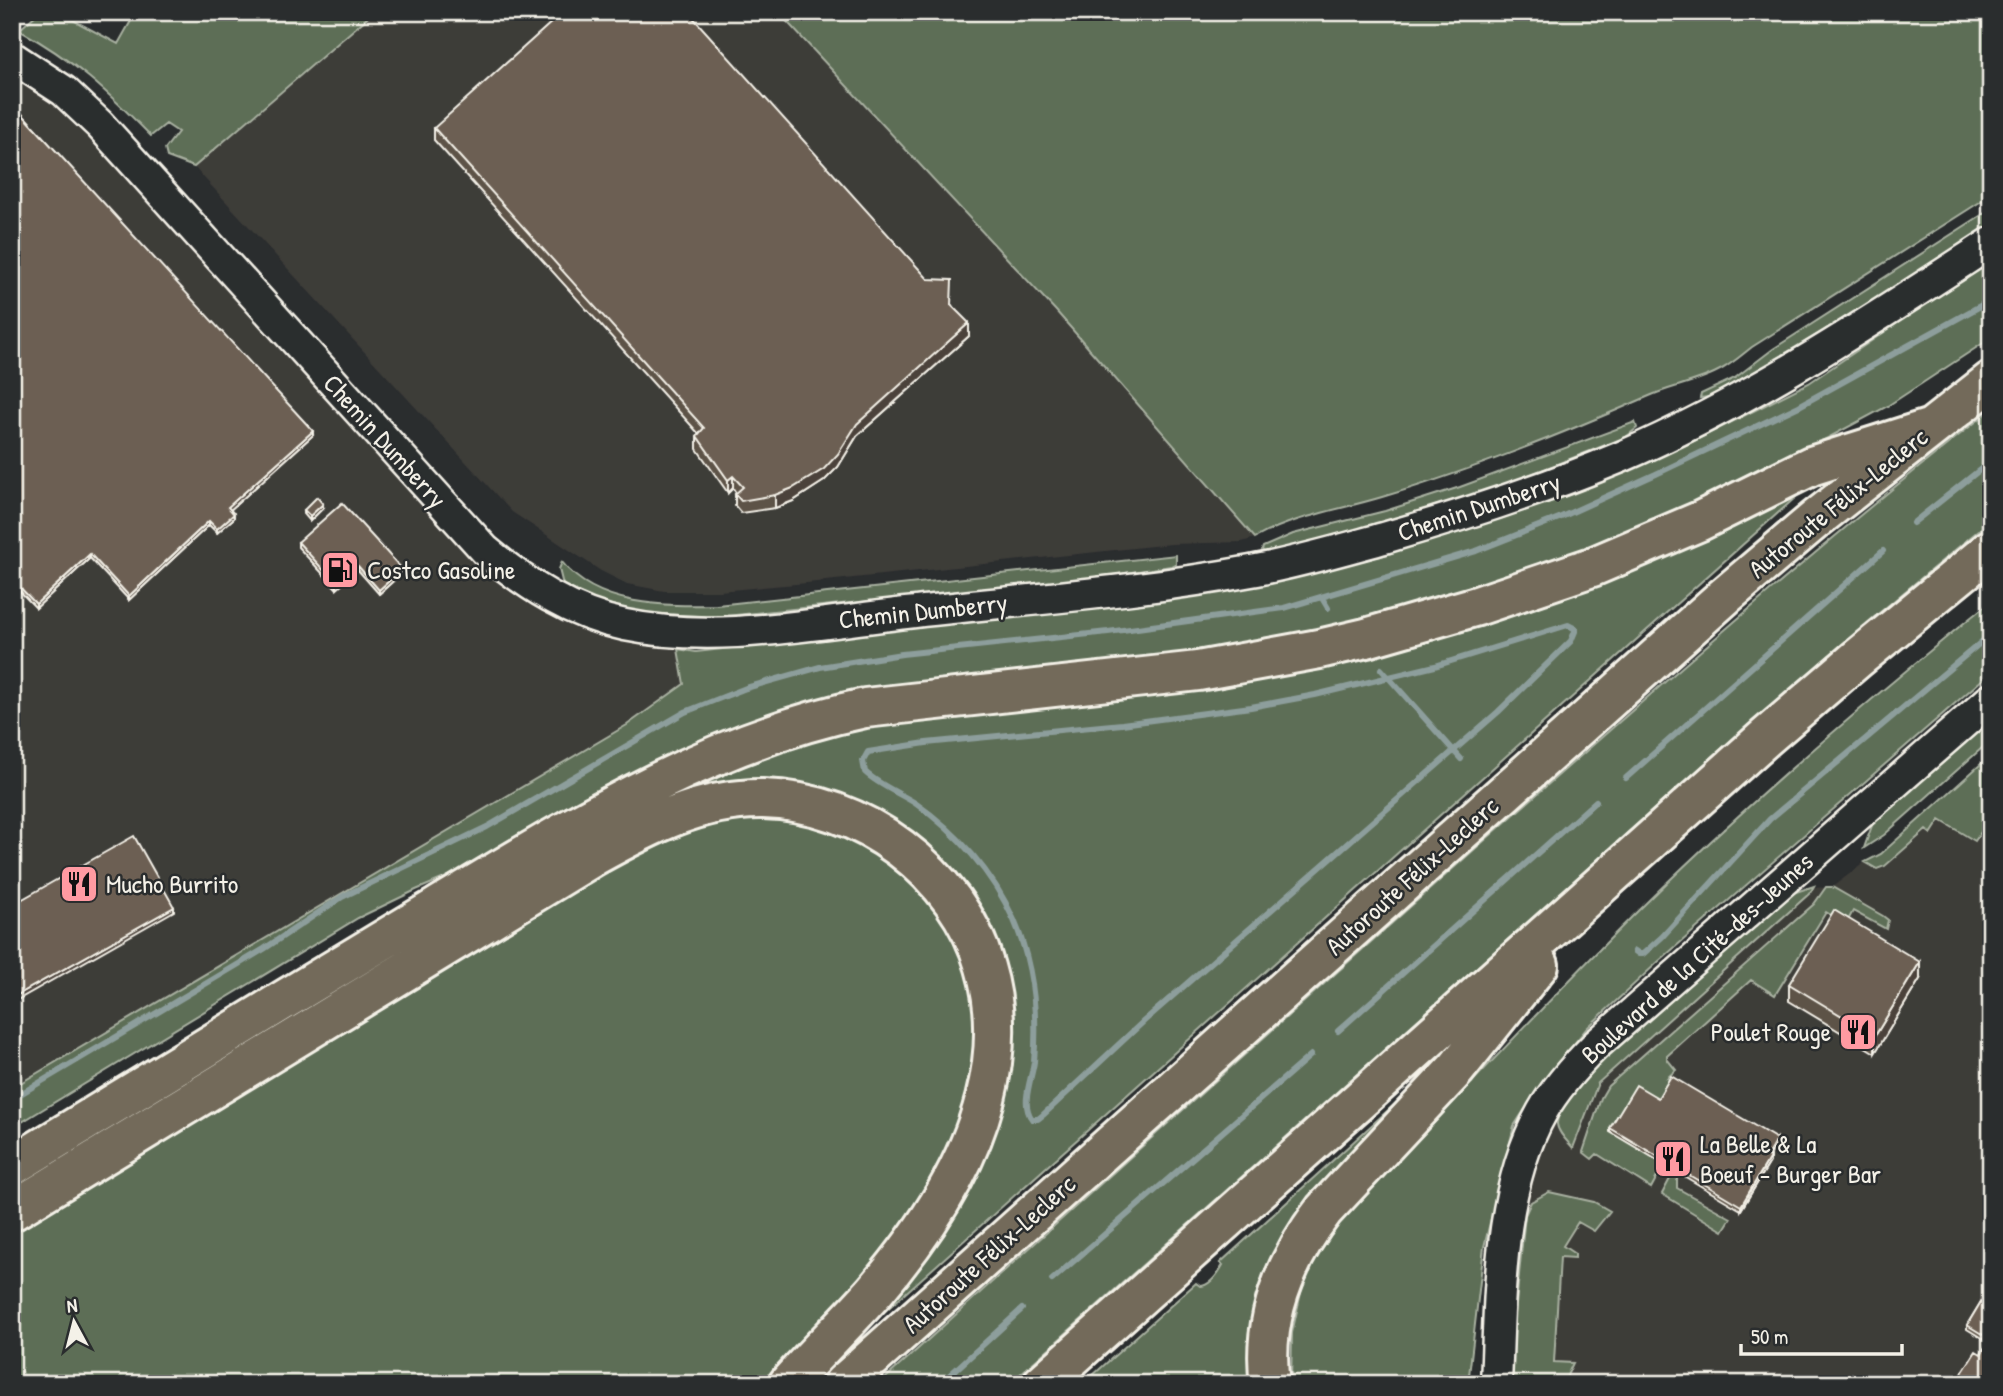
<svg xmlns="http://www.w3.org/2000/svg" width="2003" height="1396" viewBox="0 0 2003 1396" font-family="'Patrick Hand',sans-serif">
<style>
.built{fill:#3e3c39}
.green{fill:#5d6e57;stroke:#a8b0a0;stroke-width:2}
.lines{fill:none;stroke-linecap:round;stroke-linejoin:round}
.stream{stroke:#8d9e9c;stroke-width:6}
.tertiary-casing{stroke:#f4f1e8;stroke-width:35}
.motorway-casing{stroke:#f4f1e8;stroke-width:44}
.tertiary{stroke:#2a2d2e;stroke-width:30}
.motorway{stroke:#736b5a;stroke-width:38}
.wall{fill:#5d5247;stroke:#f4f1e8;stroke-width:2}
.shaded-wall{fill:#4c423a;stroke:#f4f1e8;stroke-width:2}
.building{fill:#6c5f53;stroke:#f4f1e8;stroke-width:2}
.labels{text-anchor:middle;stroke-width:5;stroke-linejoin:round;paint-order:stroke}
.street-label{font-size:26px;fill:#f4f1e8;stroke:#2a2d2e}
.poi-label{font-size:26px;fill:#f4f1e8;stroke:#2a2d2e;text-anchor:start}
</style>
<rect width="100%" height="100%" fill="#2a2d2e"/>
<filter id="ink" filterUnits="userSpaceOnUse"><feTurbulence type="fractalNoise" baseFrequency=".0143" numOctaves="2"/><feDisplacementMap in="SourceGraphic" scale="14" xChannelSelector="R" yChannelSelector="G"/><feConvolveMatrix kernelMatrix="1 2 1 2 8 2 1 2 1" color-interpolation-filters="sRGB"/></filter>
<g filter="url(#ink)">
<!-- built -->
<path class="built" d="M374,12H778L1056,311L1255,538L1242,542L1171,544L807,583L719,591H664L627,584L601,571L512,512L194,167Z
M12,71L65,108L524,597L550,614L611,639L678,649L684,684L627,725L12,1088Z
M1991,755V1384H1508L1529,1185L1540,1151L1558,1115L1577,1087L1807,887L1831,888L1865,862L1881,854Z"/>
<!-- green -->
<path class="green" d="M39,12H58L118,44L136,12H374L194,167L167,157L165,149L178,132L166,124L151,136C108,92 74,60 19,30Z
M778,12H1991V195L1752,347C1743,354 1733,363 1722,369C1699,382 1671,386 1647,397C1560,435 1473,470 1382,497C1339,510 1294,516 1255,538L1056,311Z
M1991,209V224C1899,286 1806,343 1709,397L1700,398L1701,394L1735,378L1773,349Z
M1991,260V338L1886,407L1777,465L1593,549L1496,584L1271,644L890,689L416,890L358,918L12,1128V1088L627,725L684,684L678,649L696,652L1138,603L1269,584L1384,555L1556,500L1688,444L1809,383Z
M1991,410V520L1855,633L1687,780L1009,1384H879C1077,1204 1276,1026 1476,848C1645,699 1813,549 1991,410Z
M1635,422L1637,428L1626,437L1501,486L1304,546L1265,553L1262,550L1263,547L1293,534L1385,511L1460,487Z
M1790,491L1796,497L882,1314L875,1309L971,1167L987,930L797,787L523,870L693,780L839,727L1154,691Z
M1176,555V564L1171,566L1093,578L716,617L641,613L593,600L563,585L559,569L562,562C597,607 666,606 717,605Z
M1991,601V672L1658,962L1587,1028L1542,1083L1514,1126L1502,1174L1484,1247L1468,1384H1291L1292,1333L1302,1288L1322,1242C1413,1145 1503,1048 1596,953C1719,827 1854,712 1991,601Z
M1991,720V740L1884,835L1864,848L1874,820Z
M1991,755V817L1975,841L1940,820L1931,834L1926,830L1885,866L1877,869L1865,862L1881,854Z
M803,816L883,851L946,914L974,983L977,1072L949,1153L887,1253L811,1341L769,1384H12V1230L613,863L695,819Z
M1814,886L1810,893L1598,1083L1573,1148C1567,1141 1558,1133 1557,1124C1556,1107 1587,1076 1598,1063L1790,894Z
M1826,887H1832L1883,916L1888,920L1886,929L1853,911L1846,924L1826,912L1775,995L1751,980L1667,1056V1059L1676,1070L1667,1078L1671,1080L1658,1102L1611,1132L1664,1164L1651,1188L1597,1154L1592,1159L1583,1152L1601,1098L1608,1086L1814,904Z
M1419,1082L1349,1168L1255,1384H1083L1196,1283L1200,1286C1210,1286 1218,1274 1223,1265L1220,1263Z
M1673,1173L1677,1175V1188L1731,1218L1723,1231L1662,1194Z
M1549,1192L1594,1202L1610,1211L1594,1231L1578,1222L1563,1246L1575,1254V1258L1560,1257L1554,1362L1573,1363L1563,1384H1508L1525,1215L1531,1202Z"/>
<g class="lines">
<!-- stream -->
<path class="stream" d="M1913,523L1991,461
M1322,598L1328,608
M1568,625L1576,629L1571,641L1498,712L1144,1021L1043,1115L1038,1119H1032C1020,1104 1032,1078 1034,1062C1038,1014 1033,964 1014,920C993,873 957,832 915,803C899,793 879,785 865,772L863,761L868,752L926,743L1122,724L1251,707L1315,695L1435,666Z
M1381,669L1461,759
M1626,778L1883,551
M1635,951L1639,954H1643L1662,937L1770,819L1991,634
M1338,1031L1596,801
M12,1099L264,949L342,897L487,827L685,712L746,688L820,667L902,654L1108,632L1284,608L1476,551L1559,518L1656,474L1799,406L1991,300
M1052,1280L1311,1055
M940,1384L1022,1309"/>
<defs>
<path id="tertiary" d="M12,57L64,91L100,125L485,550C527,585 571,614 625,625C717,644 815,623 906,613C1021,600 1137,592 1251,571C1296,563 1340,550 1384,538C1464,515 1544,489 1621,457C1753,400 1871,321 1991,243
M1496,1384C1500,1296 1498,1190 1542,1112C1556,1087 1576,1065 1596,1045L1991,699"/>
<path id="motorway" d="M12,1166C154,1080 294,993 436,908C571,827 709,740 865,708L1198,671L1319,649L1366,638L1477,606L1592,567L1700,521L1811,466L1928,429
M12,1211L594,856C648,826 700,798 763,799C861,801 958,872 985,967C998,1010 996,1056 985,1099C967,1169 922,1236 875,1291C847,1323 816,1352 788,1384
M843,1384L1725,596L1816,519L1991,381
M1042,1384L1766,737L1857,659L1991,549
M1270,1384C1261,1319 1285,1261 1324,1210L1456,1069L1539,965"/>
</defs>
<!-- tertiary casing -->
<use href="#tertiary" class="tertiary-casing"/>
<!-- motorway casing -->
<use href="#motorway" class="motorway-casing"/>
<!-- tertiary -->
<use href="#tertiary" class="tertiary"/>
<!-- motorway -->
<use href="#motorway" class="motorway"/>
</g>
<!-- wall -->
<path class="wall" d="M12,103L313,435L230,510L234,518L217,533L209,525L129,600L90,558L36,608L12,583Z
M434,128L952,305L969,336L857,436L838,467L824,481L793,501L775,508L741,513L735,506V494L736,493L733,488L728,493L697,449V436L699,434L434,140Z
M323,508L310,521L304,514V510Z
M298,542L402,573L379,594L358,570L337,589L298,547Z
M1991,813V845L1984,841V825Z
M1920,979L1875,1053L1789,1001V984Z
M1658,1098L1777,1144L1769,1157L1770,1162L1741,1210L1610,1132V1128Z
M1991,1285V1384H1957V1381L1981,1354L1988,1342L1967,1329V1325Z"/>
<!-- shaded-wall -->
<path class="shaded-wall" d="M969,323V336L857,436L838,467L824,481L793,501L775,508V495Z
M313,431V435L228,512V507Z
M733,476V488L728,493V480Z
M323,504V508L310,521V516Z
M234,514V518L217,533V529Z
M209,521V525L129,600V596Z
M90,554V558L36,608V604Z
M358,566V570L337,589V585Z
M402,569V573L379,594V590Z
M174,907V911L12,1003V998Z
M1920,962V979L1875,1053V1036Z
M1777,1139V1144L1767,1160V1156Z
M1770,1157V1162L1741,1210V1206Z"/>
<!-- building -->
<path class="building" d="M563,12H688L928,279L952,280L951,305L969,323L857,424L838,454L824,469L793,488L775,495L741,501L735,494L743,487L733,476L728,480L697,436L704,428L434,128Z
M12,103L313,431L228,507L234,514L217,529L209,521L129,596L90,554L36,604L12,579Z
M317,497L323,504L310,516L304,510Z
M342,503L402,569L379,590L358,566L337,585L298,542Z
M1991,813V829L1984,825Z
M134,836L174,907L12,998V905Z
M1834,910L1920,962L1875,1036L1789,984Z
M1671,1076L1777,1139L1767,1156L1770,1157L1741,1206L1610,1128L1636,1085L1658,1098Z
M1991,1285V1384H1962L1957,1381L1976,1351L1981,1354L1990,1339L1967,1325Z"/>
</g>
<!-- icons -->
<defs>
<symbol id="fuel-square" viewBox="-11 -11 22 22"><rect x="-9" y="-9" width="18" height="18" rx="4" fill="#ff9aa2" stroke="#2a2d2e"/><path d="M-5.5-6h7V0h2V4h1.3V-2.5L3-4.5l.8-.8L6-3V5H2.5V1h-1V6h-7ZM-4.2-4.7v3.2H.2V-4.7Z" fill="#111"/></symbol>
<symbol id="restaurant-square" viewBox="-11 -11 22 22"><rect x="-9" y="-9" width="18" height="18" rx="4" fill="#ff9aa2" stroke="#2a2d2e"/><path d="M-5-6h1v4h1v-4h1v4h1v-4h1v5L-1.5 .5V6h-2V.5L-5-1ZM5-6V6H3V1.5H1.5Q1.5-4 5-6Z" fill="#111"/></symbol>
</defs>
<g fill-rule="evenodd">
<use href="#fuel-square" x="318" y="548" width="44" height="44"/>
<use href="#restaurant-square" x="57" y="862" width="44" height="44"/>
<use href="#restaurant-square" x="1836" y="1010" width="44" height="44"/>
<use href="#restaurant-square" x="1651" y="1137" width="44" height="44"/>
</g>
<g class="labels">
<!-- street labels -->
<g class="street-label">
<text transform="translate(385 441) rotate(48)" y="9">Chemin Dumberry</text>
<text transform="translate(1838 503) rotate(-39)" y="9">Autoroute Félix-Leclerc</text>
<text transform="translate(1479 507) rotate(-18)" y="9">Chemin Dumberry</text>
<text transform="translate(923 611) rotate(-6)" y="9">Chemin Dumberry</text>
<text transform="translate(1412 876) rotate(-42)" y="9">Autoroute Félix-Leclerc</text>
<text transform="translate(1697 958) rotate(-42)" y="9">Boulevard de la Cité-des-Jeunes</text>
<text transform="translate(989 1254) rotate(-42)" y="9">Autoroute Félix-Leclerc</text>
</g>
<!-- poi labels -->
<g class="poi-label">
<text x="367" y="579">Costco Gasoline</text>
<text x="106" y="893">Mucho Burrito</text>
<text x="1831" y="1041" text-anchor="end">Poulet Rouge</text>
<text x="1700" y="1153">La Belle &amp; La<tspan x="1700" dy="30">Boeuf - Burger Bar</tspan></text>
</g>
</g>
<!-- margin -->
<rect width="2003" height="1396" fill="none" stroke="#2a2d2e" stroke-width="42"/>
<rect x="21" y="21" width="1961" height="1354" fill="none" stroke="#f4f1e8" stroke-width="2.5" filter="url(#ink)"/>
<!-- north arrow -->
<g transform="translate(74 1322) rotate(353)" stroke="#2a2d2e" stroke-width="5" paint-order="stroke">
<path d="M0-5L12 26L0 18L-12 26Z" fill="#f4f1e8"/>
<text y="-10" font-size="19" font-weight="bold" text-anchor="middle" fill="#f4f1e8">N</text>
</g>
<!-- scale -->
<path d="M1741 1344v10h161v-10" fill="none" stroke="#f4f1e8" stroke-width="3.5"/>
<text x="1751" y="1344" font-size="21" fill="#f4f1e8" stroke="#2a2d2e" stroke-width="5" paint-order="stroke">50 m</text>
</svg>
